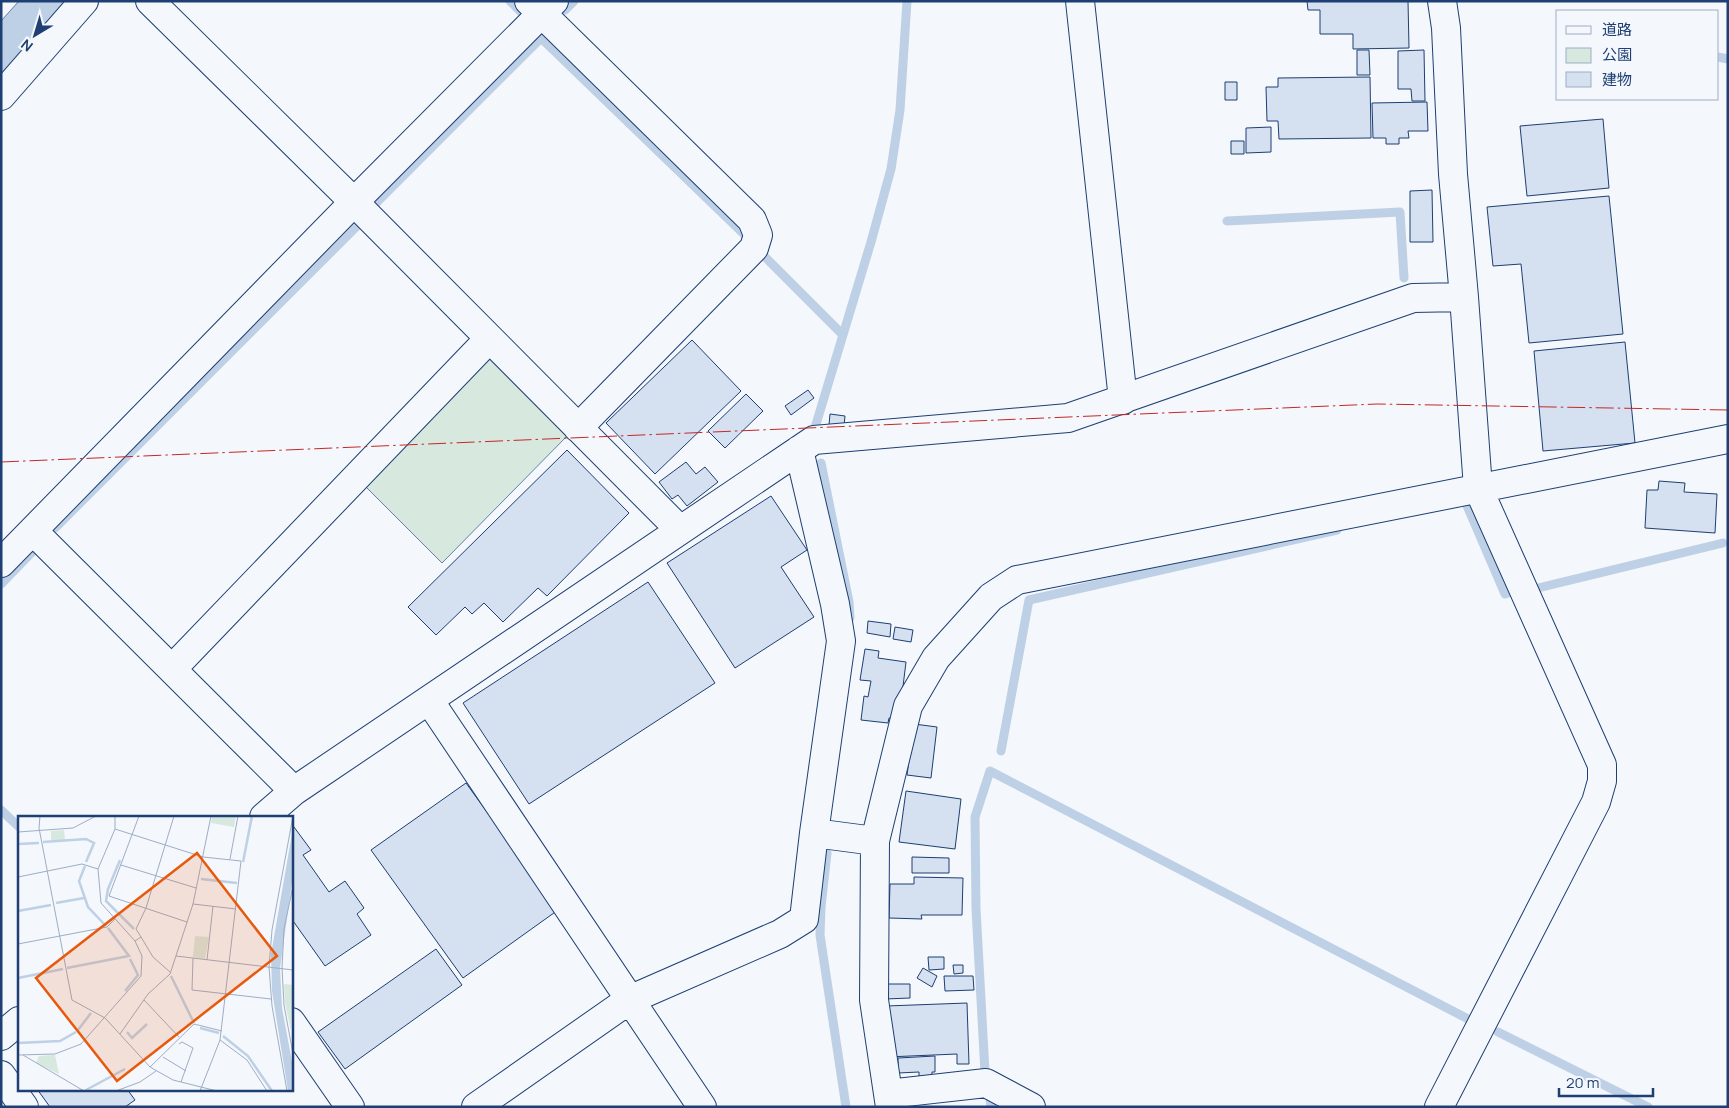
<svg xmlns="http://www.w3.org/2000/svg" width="1729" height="1108" viewBox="0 0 1729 1108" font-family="Manrope,'Noto Sans JP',sans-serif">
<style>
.green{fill:#d7e8df;stroke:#687fa3}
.water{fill:#bed0e5;stroke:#687fa3}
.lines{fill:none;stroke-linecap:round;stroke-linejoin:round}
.stream{stroke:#bed0e5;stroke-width:9}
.building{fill:#d5e0f0;stroke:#1d3f73}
.street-casing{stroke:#1d3f73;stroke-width:30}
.street{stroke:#f4f7fb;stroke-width:28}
.power{stroke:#c62828;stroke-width:1;stroke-dasharray:18 4 2.5 4;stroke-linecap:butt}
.inset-river{fill:none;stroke:#bed0e5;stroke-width:2.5}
.inset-road{fill:none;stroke:#9eadc5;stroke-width:1}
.view{fill:#e8590c;fill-opacity:0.15;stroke:#e8590c;stroke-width:2.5}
.inset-edge{fill:none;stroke:#1d3f73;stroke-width:2.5}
</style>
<rect width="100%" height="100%" fill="#f4f7fb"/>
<!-- green -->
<path class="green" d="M480,359L499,360L570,433L442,563L362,483Z"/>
<!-- water -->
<path class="water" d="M19,1H70L1,78V21Z"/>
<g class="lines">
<!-- stream -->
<path class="stream" d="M510,1L522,13
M565,10L574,1
M1718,57L1728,59
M373,206L541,38L748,238
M1227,221L1400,212L1404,278
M764,256L842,334
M814,431L871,242L891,169L900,110L907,1
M821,463L849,602L850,618
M1457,503L1465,501L1505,594L1514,591
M55,528L360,223
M1,584L32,552
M1538,588L1723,543
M1001,751L1029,600L1337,530
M1,810L19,827
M827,853L821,907L820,935L846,1107
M1498,1032L1648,1107
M985,1072L976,909L975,817L990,771L1472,1021
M990,1098L991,1107"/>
</g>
<!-- building -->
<path class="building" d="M1307,1H1408L1409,48L1353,49V34H1320V10H1308Z
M1357,50H1369L1370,75H1357Z
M1424,50L1425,101H1412L1411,89H1398V51Z
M1370,77L1371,138L1279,139L1278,121H1267L1266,87H1278V78Z
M1225,82H1237V100H1225Z
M1427,102L1428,131H1408L1409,138H1399V144H1386V138H1373L1372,103Z
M1603,119L1609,188L1527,196L1520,126Z
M1271,127V152L1246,153V128Z
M1231,141H1244V154H1231Z
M1432,190L1433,242H1410V191Z
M1609,196L1623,334L1529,343L1521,264L1493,266L1487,207Z
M692,340L741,391L655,474L606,423Z
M1625,342L1635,443L1543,451L1534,351Z
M808,390L814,398L791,415L785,406Z
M746,394L763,411L725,448L708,431Z
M830,414L845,416L844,426L829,425Z
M567,450L629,513L547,596L538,588L503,622L484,603L472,614L465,607L436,635L408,607Z
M686,462L696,474L705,467L718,482L687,506L678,495L672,499L659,482Z
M1659,481L1685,483L1684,492L1717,494L1715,533L1645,528L1647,490H1658Z
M771,496L807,550L781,567L814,617L735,668L667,563Z
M648,582L715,683L529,804L463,703Z
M868,621L891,624L890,637L867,633Z
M895,627L913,630L911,642L893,639Z
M865,649L879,651L878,658L906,662L899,719L889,718L888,723L861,720L864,696L868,697L871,681L860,680Z
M914,724L937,727L931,778L907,775Z
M466,783L558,910L463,978L371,850Z
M906,791L961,799L955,849L899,842Z
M291,823L311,850L303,855L329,892L345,881L364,908L357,914L371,935L325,966L291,918Z
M912,857L949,858V873H912Z
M914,877L963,878L962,915H921L922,919L889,918L890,884H914Z
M436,949L462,985L345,1069L318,1032Z
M928,957H944V969L929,970Z
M953,965H963V973L954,974Z
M923,968L937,976L932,987L917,978Z
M944,976H973L974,990L945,991Z
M884,984H910V998L885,999Z
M967,1003L969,1064H957V1054L887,1057L886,1006Z
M935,1056V1072H932V1079H919V1072L898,1073V1058Z
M37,1089H127L135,1100L125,1107H50Z"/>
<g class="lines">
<defs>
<path id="street" d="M150,1L354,202L680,530
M529,1L752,220L758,235L754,248L578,428
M1080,1L1123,400
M1,96L84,1
M799,450L835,604L841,641L814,833
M33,531L294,791
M1,563L354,202L554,1
M172,669L489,339
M429,700L702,1107
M264,817L294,791L814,440L1068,418L1413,298L1464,297
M291,1022L350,1107
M1,1036L19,1021
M1,1075L24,1107
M888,1094L986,1083L1031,1107
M476,1107L629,1000L780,934L804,919L814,833L875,841
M890,1107L874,1000L875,841L908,706L936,658L991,597L1017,580L1728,439
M1439,1107L1596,802L1602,781V765L1478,488L1464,297L1453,174L1446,28L1442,1"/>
</defs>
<!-- street casing -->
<use href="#street" class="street-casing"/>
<!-- street -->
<use href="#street" class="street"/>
<!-- power -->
<path class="power" d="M1,462L1377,404L1728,410"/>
</g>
<!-- overview -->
<g transform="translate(18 816)">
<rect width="275" height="275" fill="#f4f7fb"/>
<path d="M194,0H218L216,11L193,7ZM46,14L47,24L33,25V15ZM177,120L191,121L187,143L175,141ZM266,168L275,169L273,215L267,187ZM37,239L41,258L18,247L21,240Z" fill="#d7e8df"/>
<path d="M275,12V59L262,152L264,192L275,251V275H270L254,175L253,138Z" fill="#bed0e5"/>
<path class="inset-river" d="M25,26L68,23L76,27L68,46M0,28L21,27M102,44L90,73L88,85L116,113M225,46L234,0M67,50L61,65L70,91L88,110M183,63L219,67M38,87L66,82M0,95L33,89M49,152L111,140L90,112M153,160L176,207M0,162L45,153M107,175L120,159L112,143M182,212L201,217M60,214L73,197M109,216L114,222L129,208M205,220L230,240L254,275M0,227L42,225L58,216M68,274L107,253"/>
<path class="inset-road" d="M22,0L21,12L54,184L87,202L132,251L155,264L199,275M121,0L91,80L169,106M97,13L185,41L223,45L202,224L229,244L249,275M0,16L55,12L78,0M212,43L220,0M103,49L178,72M0,61L64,48L80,53M275,70L266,113L264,152L266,189L275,238M175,88L218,93M123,121L135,141L152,156M117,125L123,121L118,113L128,92L156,0M0,128L89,111L97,103M158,140L275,154M175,142L174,174L253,183M189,144L195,90M126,184L161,221M102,218L130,178L152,158L175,88L193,0M161,228L164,226L175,232L163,266M0,239L37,238L63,228L123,160L124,140L117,125L83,87L80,53L97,13V0M5,239L66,275M145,241L168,255M132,251L176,208L204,215M98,275L122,266L138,255M182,275L202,224M269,275L254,190L251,151L254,114L275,0"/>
<path class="view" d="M179,37L259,140L99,265L18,162Z"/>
<rect width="275" height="275" class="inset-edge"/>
</g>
<!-- border -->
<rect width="1729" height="1108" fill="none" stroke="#1d3f73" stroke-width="5"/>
<!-- legend -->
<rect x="1556" y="10" width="162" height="90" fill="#f4f7fb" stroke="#9eadc5"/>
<rect x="1566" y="26" width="25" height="8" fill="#f4f7fb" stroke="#9eadc5"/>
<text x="1602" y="35" font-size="15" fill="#1d3f73">道路</text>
<rect x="1566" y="48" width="25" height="15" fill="#d7e8df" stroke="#9eadc5"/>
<text x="1602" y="60" font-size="15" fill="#1d3f73">公園</text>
<rect x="1566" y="72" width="25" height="15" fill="#d5e0f0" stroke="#9eadc5"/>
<text x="1602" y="85" font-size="15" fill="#1d3f73">建物</text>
<!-- north arrow -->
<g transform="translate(35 35) rotate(218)" stroke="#f4f7fb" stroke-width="4" paint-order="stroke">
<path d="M0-4L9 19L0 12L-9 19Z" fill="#1d3f73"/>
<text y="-8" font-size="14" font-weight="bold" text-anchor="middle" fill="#1d3f73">N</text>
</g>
<!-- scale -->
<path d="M1559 1088v8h94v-8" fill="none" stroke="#1d3f73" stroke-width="2.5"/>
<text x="1566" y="1088" font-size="15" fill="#1d3f73" stroke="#f4f7fb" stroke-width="4" paint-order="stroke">20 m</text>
</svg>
